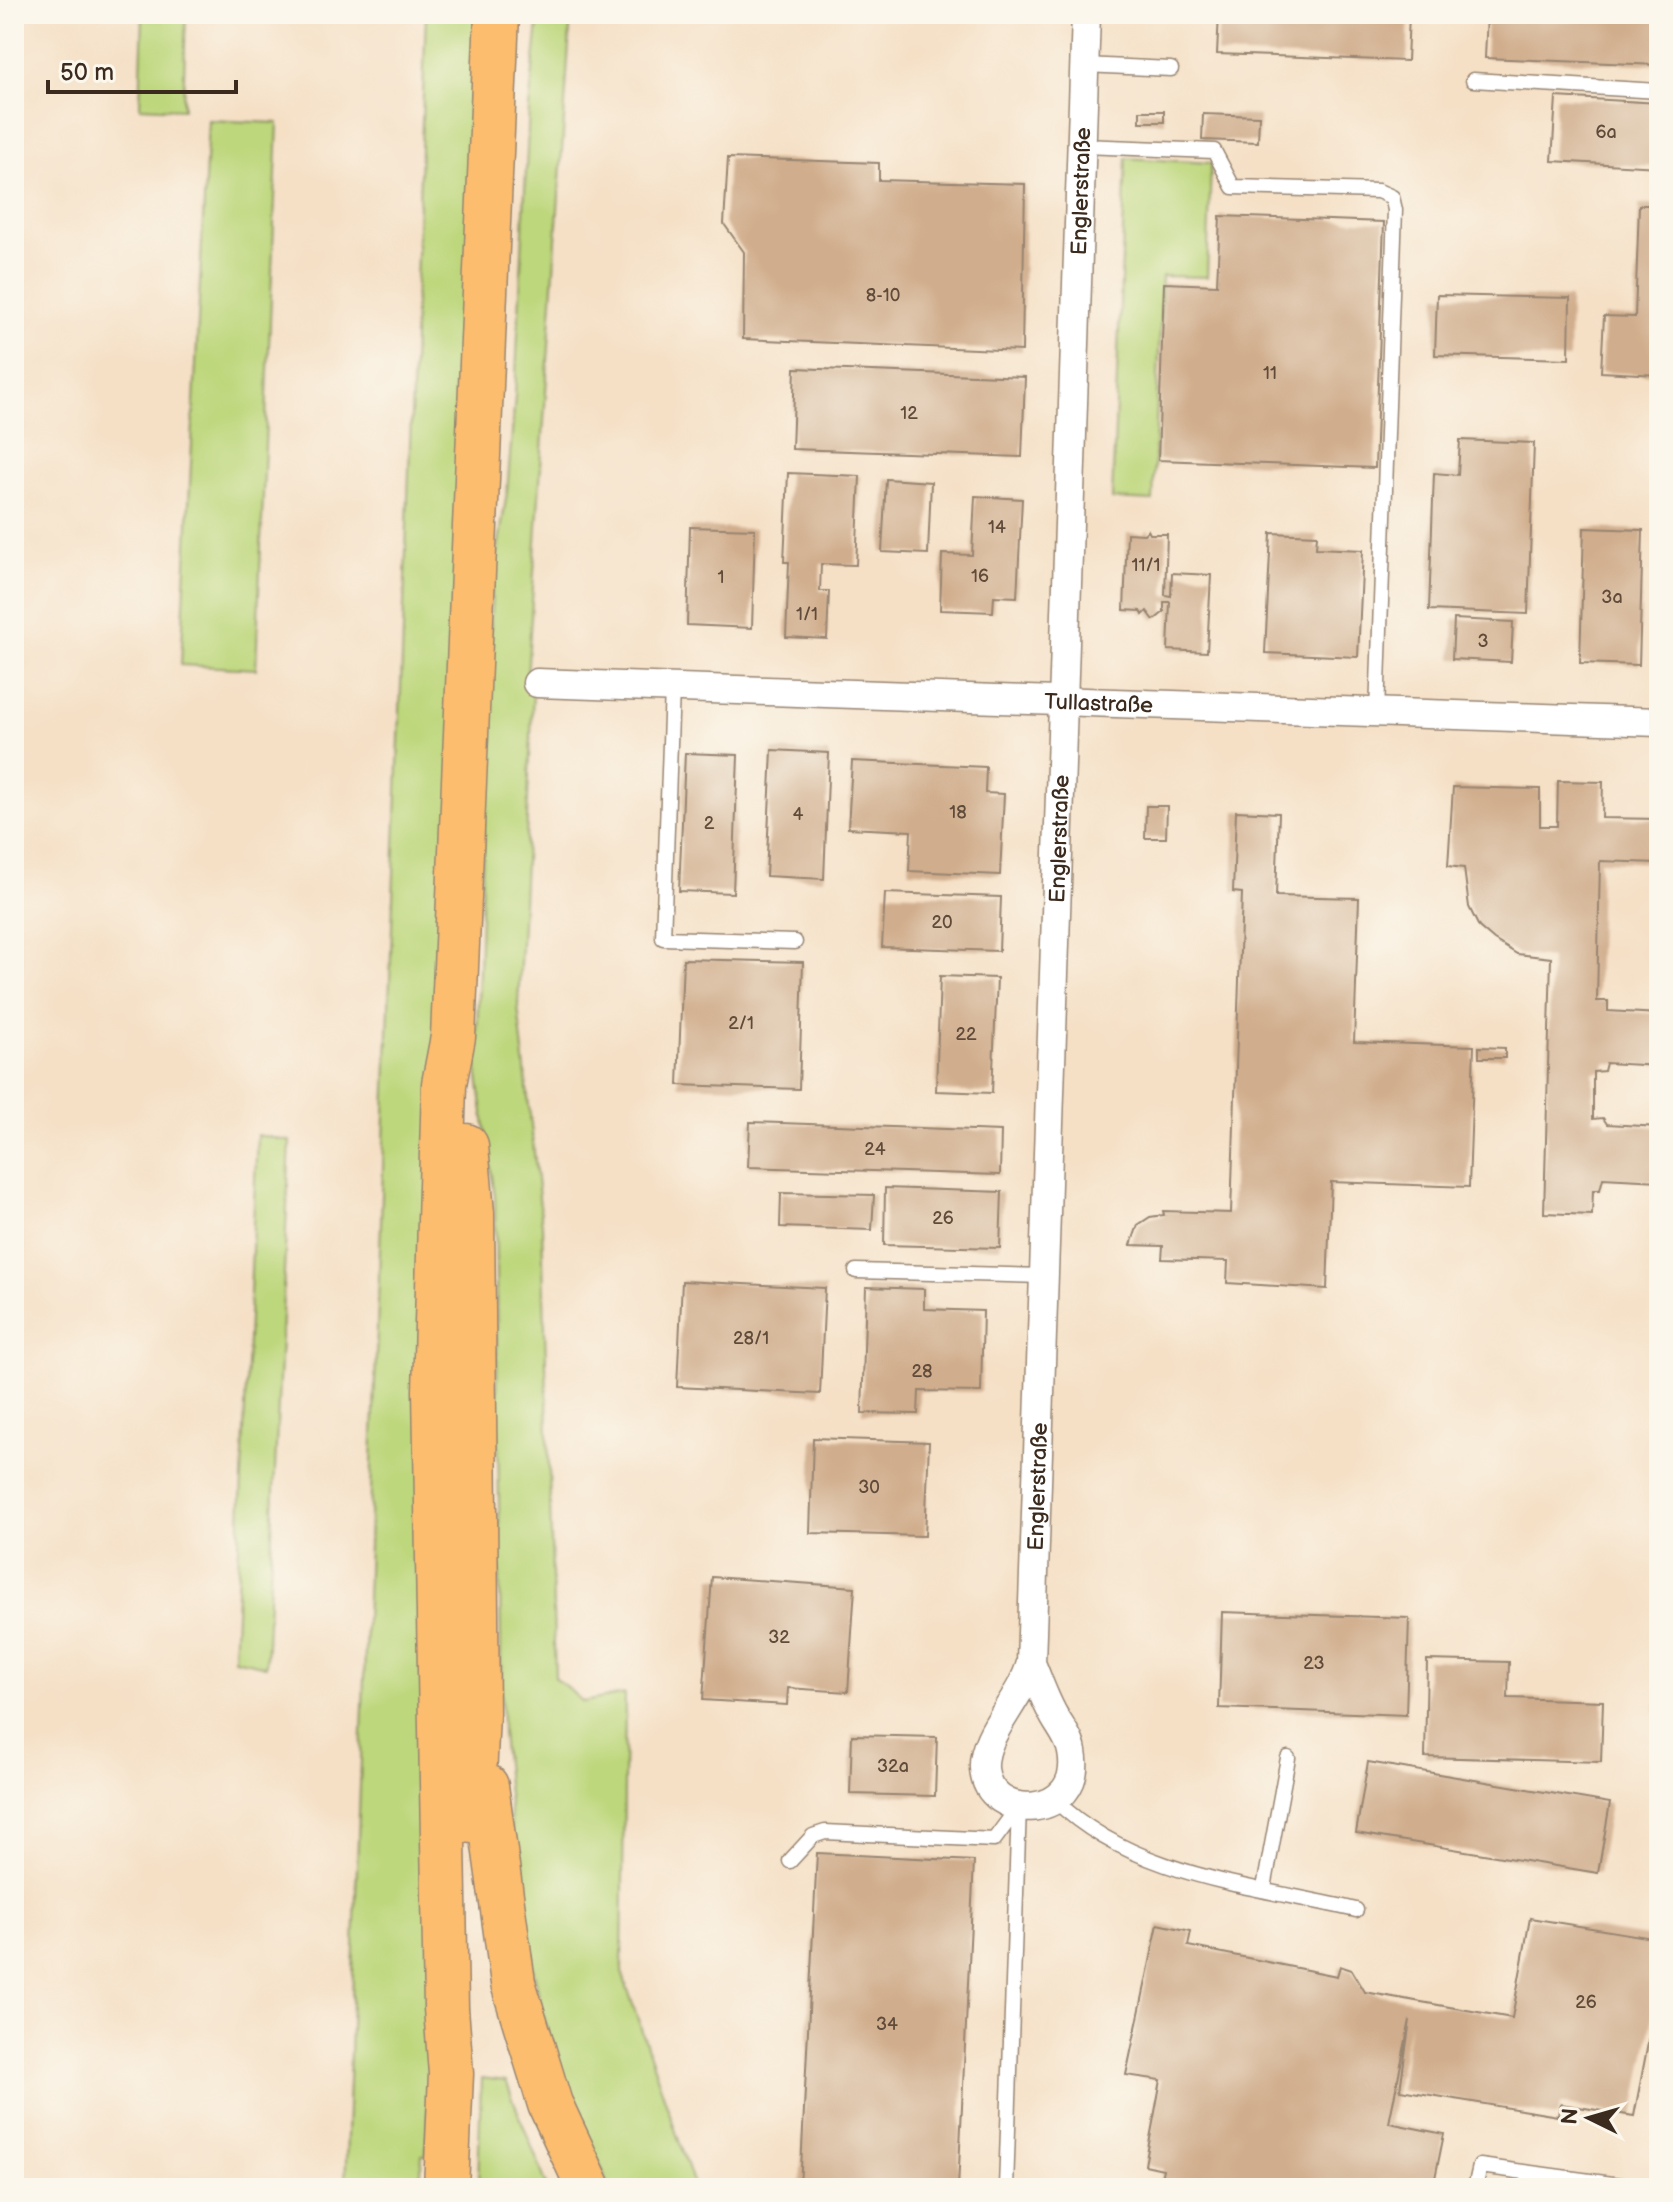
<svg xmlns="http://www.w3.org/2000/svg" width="1673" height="2202" viewBox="0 0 1673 2202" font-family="'Balsamiq Sans',sans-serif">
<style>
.green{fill:#bdd77c;stroke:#7c804d;stroke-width:2}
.building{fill:#d0ad8c}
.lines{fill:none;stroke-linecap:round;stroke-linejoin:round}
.service-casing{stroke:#988572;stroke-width:17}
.minor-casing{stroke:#988572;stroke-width:31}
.primary-casing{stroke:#988572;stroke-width:47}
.service{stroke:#fff;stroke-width:14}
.minor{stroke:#fff;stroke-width:28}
.primary{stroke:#fcbd6e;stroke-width:44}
.labels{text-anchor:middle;stroke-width:6;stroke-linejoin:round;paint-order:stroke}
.number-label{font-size:18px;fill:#604b3a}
.street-label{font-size:22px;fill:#3b2a1e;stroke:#fbf7ec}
</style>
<rect width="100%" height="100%" fill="#fbf7ec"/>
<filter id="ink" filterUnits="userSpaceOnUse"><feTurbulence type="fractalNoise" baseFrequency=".0125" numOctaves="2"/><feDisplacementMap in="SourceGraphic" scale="16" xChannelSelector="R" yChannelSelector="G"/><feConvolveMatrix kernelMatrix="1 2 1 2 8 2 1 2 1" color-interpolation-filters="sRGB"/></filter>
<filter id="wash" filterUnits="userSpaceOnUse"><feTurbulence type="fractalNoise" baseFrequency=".006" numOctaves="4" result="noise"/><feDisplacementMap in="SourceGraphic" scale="32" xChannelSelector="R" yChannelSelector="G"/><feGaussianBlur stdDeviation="1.8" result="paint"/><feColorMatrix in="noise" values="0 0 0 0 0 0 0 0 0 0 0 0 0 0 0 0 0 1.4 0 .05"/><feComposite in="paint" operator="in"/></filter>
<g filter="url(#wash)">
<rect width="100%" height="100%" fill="#f5e0c6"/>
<!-- green -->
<path class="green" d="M143,14H186L183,109L140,107Z
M426,14H477L431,2017L426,2155H422L420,2188H345Z
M539,14H571L527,677L533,693L518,1006L542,1225L555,1677L583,1702L625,1694L622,1972L695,2188H610L552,2054L519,1905L502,1733L495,1197L476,1063L492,587L507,492L515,396L529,108Z
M208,120L278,123L256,669L181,665Z
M1126,158L1211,163L1207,277L1162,276L1153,501L1112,499Z
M257,1135L290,1141L266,1666L234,1659Z
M481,2078L506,2081L548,2188H478Z"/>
<g id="blocks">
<!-- building -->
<path class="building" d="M1219,14H1409L1407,61L1217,54Z
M1487,14H1659V65L1485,58Z
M1556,97L1659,103V167L1552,161Z
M1140,111H1164V122H1140Z
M1203,114L1259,116L1258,142L1202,140Z
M728,158L879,163V180L1025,184L1022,351L743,339L744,252L724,224Z
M1639,205H1659V375L1601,372L1604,316L1635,317Z
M1220,216L1384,222L1375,468L1158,460L1164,283L1217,285Z
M1437,295L1570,298L1569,359L1435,355Z
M795,368L1025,377L1022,457L792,449Z
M1460,440L1534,443L1528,614L1429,610L1434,473L1458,475Z
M788,473L860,476L856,565L821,564L820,591H829L827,639L786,637L789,562H784Z
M886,479L931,482L928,554L882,552Z
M975,496L1022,499L1017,597L994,596L993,612L940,610L942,554L972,555Z
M690,527L755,529L752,628L687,625Z
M1584,528L1643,530L1639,665L1580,663Z
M1148,530L1150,534H1167L1165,595L1171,596L1172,573L1211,575L1207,652L1168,650L1170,602H1164V612L1154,620L1147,611L1143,615L1141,611L1124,610L1127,533L1144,534Z
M1271,533L1317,535L1316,548L1363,550L1358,657L1265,653Z
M1454,619L1513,622L1511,662L1452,659Z
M772,750L829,753L824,879L766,876Z
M685,753L738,755L733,893L679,891Z
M852,761L986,767L985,793L1004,794L1000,875L909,871L911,831L848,828Z
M1558,781L1603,782L1602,818L1659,819V863L1600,861L1597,1001H1608V1011L1659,1014V1066L1606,1063L1604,1071L1593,1072V1119L1603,1118L1607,1124L1659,1127V1181L1603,1178L1600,1190H1593L1592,1215L1544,1213L1551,958L1517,954L1494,940L1479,927L1469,907L1464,868L1448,866L1453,787L1540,789V826H1557Z
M1146,806H1167L1166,838H1145Z
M1236,811L1279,813L1276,896L1359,898L1354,1042L1474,1046L1469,1187L1331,1182L1327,1289L1227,1283L1228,1261L1162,1259L1163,1246L1131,1245L1138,1225L1150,1217L1164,1215L1163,1211L1231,1213L1242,893L1233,892Z
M885,893L1001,897L999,951L882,947Z
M683,959L803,962L799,1089L678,1085Z
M940,976L997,978L992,1093L936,1091Z
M1479,1047L1505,1048V1058H1479Z
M750,1122L1001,1131L1000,1175L748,1167Z
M885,1188L1002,1192L1000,1248L884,1245Z
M781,1193L874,1195L872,1230L780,1227Z
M682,1281L825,1288L820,1394L677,1387Z
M866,1287L924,1289V1309L983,1311L981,1392L919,1391L918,1414L862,1413Z
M813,1438L929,1442L925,1536L810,1533Z
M712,1577L855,1587L848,1692L788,1688L787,1705L703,1700Z
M1222,1612L1409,1618L1406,1715L1219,1708Z
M1427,1660L1509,1662L1508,1698L1603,1701L1601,1762L1425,1757Z
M1656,1703H1659V1764H1655Z
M852,1735L937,1737L935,1796L850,1794Z
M1368,1762L1610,1803L1598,1873L1356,1833Z
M817,1853L974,1861L958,2188H800Z
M1530,1918L1659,1939V1986L1634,2116L1560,2104L1558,2116L1400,2090L1410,2020L1389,2123L1444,2134L1433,2188H1159L1163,2169L1145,2165L1161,2080L1126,2075L1158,1924L1191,1931L1188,1946L1337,1976L1340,1966L1352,1970L1365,1992L1512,2018Z"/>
</g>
</g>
<g filter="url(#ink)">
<use href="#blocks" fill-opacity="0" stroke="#988572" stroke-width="2"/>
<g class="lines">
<defs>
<path id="service" d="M1084,65L1171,69
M1473,80L1659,91
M1082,146L1214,151L1233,187L1378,191L1392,197L1395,210L1377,713
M672,688L663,938L795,942
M856,1271L1043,1276
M1055,1800C1132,1876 1255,1886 1356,1910
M790,1861L813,1836L825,1832L994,1840L1019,1806
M1264,1888L1288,1758
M1006,2188L1019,1806
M1475,2188L1480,2166L1642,2188"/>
<g id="minor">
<path id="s1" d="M537,683L1659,722"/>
<path id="s2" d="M1031,1663C1038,1680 1044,1698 1053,1714C1059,1726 1070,1738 1072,1752C1085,1820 987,1824 984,1768C982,1734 1021,1700 1031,1663L1086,14"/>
</g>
<path id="primary" d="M466,1146L472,1213L477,1714L472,1821
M486,1786L513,1983L550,2104L589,2188
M446,2188L451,2074L446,2008L435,1391L444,1084L453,1037L497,14"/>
</defs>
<!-- service casing -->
<use href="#service" class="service-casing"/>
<!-- minor casing -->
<use href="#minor" class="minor-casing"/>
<!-- primary casing -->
<use href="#primary" class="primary-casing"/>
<!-- service -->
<use href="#service" class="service"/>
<!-- minor -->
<use href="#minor" class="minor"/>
<!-- primary -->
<use href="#primary" class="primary"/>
</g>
</g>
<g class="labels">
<!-- number labels -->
<g class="number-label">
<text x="1606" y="138">6a</text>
<text x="883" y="301">8-10</text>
<text x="1270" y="379">11</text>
<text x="909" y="419">12</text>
<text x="997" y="533">14</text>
<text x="1146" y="571">11/1</text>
<text x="980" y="582">16</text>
<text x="721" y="583">1</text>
<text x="1612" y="603">3a</text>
<text x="807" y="620">1/1</text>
<text x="1483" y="647">3</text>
<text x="958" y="818">18</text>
<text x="798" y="820">4</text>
<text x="709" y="829">2</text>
<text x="942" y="928">20</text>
<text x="741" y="1029">2/1</text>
<text x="966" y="1040">22</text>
<text x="875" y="1155">24</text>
<text x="943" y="1224">26</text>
<text x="751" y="1344">28/1</text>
<text x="922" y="1377">28</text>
<text x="869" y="1493">30</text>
<text x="779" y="1643">32</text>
<text x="1314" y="1669">23</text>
<text x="893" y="1772">32a</text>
<text x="1586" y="2008">26</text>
<text x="887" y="2030">34</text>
</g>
<!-- street labels -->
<g class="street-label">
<text dy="8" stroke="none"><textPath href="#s2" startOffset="1834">Englerstraße</textPath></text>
<text dy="8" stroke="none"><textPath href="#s1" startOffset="562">Tullastraße</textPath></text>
<text dy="8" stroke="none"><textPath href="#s2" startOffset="1186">Englerstraße</textPath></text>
<text dy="8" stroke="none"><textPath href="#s2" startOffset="538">Englerstraße</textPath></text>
</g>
</g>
<!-- margin -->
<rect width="1673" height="2202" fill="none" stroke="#fbf7ec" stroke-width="48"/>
<!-- north arrow -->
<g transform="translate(1589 2118) rotate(275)" stroke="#fbf7ec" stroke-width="6" paint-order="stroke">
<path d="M0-6L14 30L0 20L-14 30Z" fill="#3b2a1e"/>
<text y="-12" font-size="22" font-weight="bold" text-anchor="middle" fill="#3b2a1e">N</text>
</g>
<!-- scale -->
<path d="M48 80v12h188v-12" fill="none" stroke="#3b2a1e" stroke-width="4"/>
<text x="60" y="80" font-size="24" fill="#3b2a1e" stroke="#fbf7ec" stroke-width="6" paint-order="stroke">50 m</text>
</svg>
